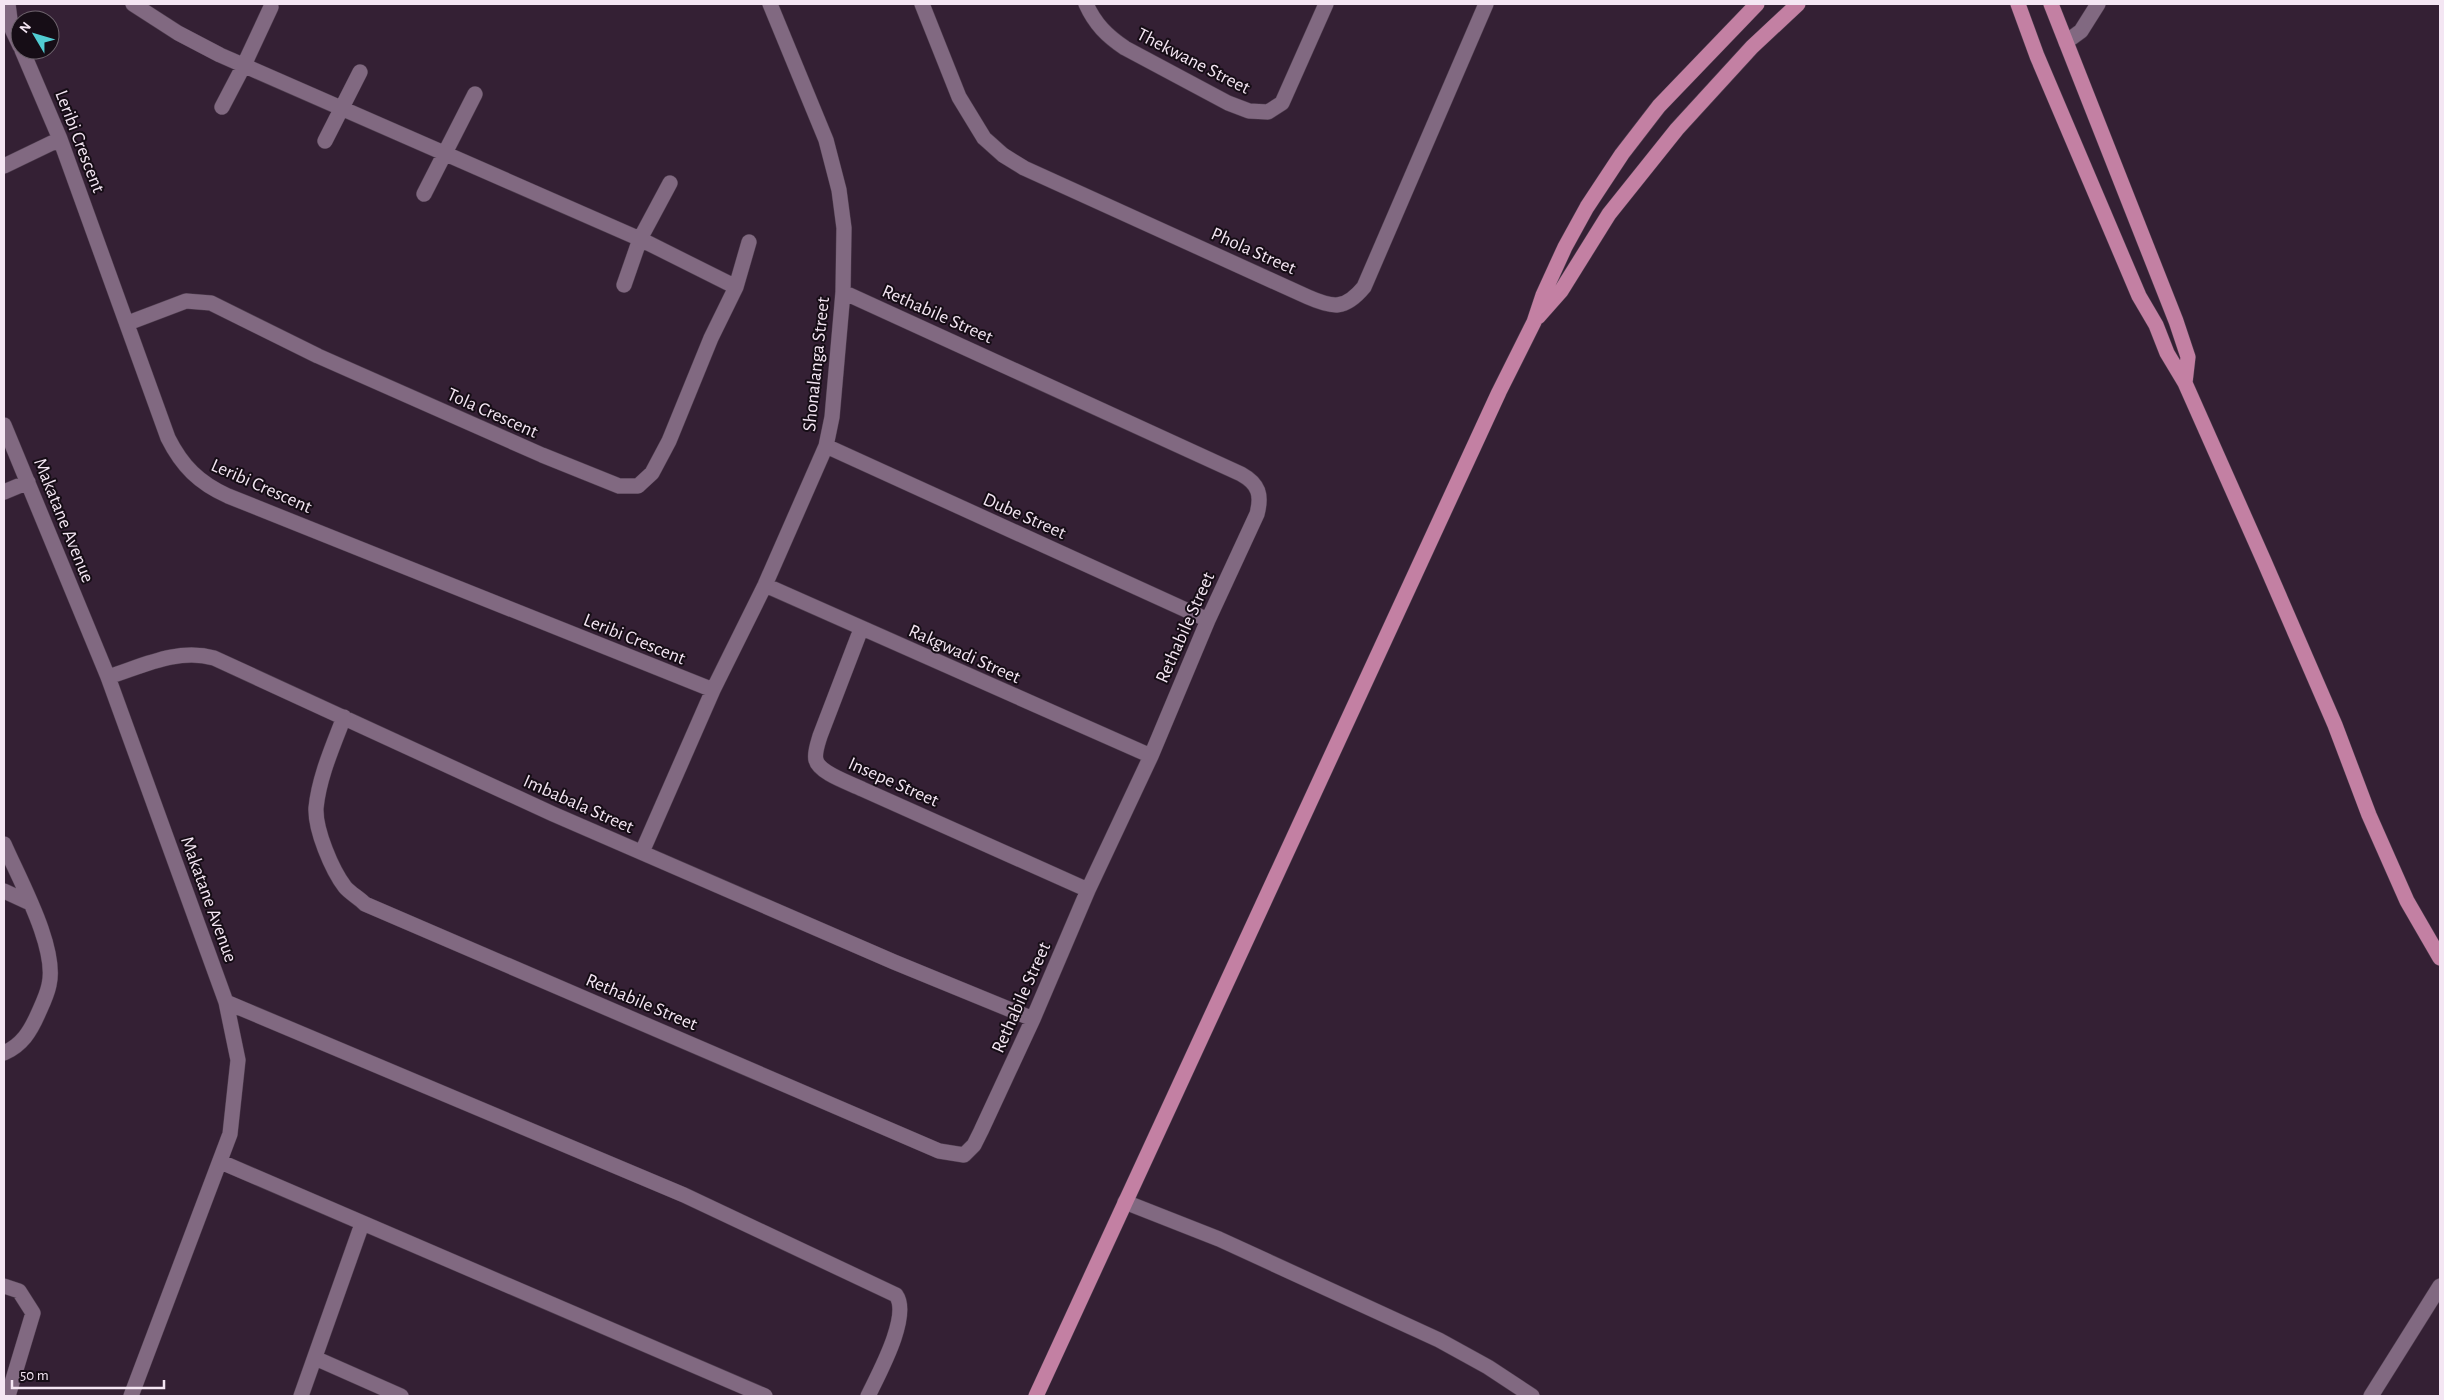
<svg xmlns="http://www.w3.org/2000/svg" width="2444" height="1400" viewBox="0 0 2444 1400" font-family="'Alegreya Sans',sans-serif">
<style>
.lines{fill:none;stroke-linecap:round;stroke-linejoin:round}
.minor-casing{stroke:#4f3e4f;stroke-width:16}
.major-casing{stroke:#4f3e4f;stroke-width:16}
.minor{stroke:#816981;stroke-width:15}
.major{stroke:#c380a3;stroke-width:15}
.labels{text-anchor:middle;stroke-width:4;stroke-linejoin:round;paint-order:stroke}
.street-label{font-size:19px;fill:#f4e6f3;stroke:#160d16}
</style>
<rect width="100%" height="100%" fill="#342034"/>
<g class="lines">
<defs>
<path id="minor" d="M8,4L11,27L20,46
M133,4L178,33L220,55L640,239L736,287
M922,4L959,97L984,138L1003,155L1024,168L1308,297C1333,308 1345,310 1364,287L1486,4
M1086,4C1095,24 1107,36 1125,48L1228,103L1249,111L1268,112L1282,103L1326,4
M2066,42L2081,31L2098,4
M22,50L60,139L168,438C182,466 199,483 228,496L713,690
M222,107L244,65L271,7
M325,141L360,72
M4,166L60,139
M424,194L475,94
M624,285L640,239L670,183
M128,323L186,301L211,303L318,356L542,455L619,486H638L652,473L669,441L711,338L736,287L749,242
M4,425L108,677L226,1002L238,1060L230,1134L131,1396
M826,446L1208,620
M4,492L28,482
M765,585L1151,756
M861,629L820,736C818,743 814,753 816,760C819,773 850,783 862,789L1088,890
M108,677C143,666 177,648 214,658L553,814L894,962L1033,1019
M344,717C333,746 319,777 316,808C315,830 332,870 345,887C350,893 359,898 365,904L939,1151L964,1155L974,1145L981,1131L1033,1019L1088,890L1151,756L1208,620L1257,514C1262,495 1259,484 1241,474L843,292
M4,844C19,879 58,948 49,985C47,995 42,1005 38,1014C30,1032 22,1045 4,1053
M642,852L713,690L765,585L826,446L832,417L843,292L844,228L839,190L826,140L770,4
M4,891L30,903
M226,1002L684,1195L896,1295C911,1316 878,1375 868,1396
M221,1162L765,1396
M1125,1202L1219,1239L1439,1340L1488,1367L1532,1396
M4,1286L19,1291L33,1313L8,1396
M315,1358L401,1396
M301,1396L362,1224
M2371,1396L2440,1286"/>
<path id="major" d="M2018,4L2037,56L2139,296L2156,325L2167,353L2185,383L2264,561L2335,725L2369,815L2407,901L2440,958
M2051,4L2176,321L2188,357L2185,383
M1538,317L1561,291L1609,214L1677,129L1752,47L1798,4
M1036,1396L1499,392L1534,322L1543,295L1565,247L1587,207L1622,154L1659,106L1757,4"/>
</defs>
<!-- minor casing -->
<use href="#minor" class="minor-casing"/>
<!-- major casing -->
<use href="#major" class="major-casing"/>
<!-- minor -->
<use href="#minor" class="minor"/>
<!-- major -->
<use href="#major" class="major"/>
</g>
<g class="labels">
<!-- street labels -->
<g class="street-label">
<text transform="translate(1194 60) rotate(27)" y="7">Thekwane Street</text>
<text transform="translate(81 141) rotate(69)" y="7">Leribi Crescent</text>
<text transform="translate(1254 250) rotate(24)" y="7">Phola Street</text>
<text transform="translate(938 313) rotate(24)" y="7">Rethabile Street</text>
<text transform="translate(815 364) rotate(-84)" y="7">Shonalanga Street</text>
<text transform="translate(493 412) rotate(24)" y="7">Tola Crescent</text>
<text transform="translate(262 485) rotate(24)" y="7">Leribi Crescent</text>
<text transform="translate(1025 515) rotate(24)" y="7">Dube Street</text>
<text transform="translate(65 520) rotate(68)" y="7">Makatane Avenue</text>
<text transform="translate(1184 627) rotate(-66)" y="7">Rethabile Street</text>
<text transform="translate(635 638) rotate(22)" y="7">Leribi Crescent</text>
<text transform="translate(965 653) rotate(24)" y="7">Rakgwadi Street</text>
<text transform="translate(894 781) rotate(24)" y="7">Insepe Street</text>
<text transform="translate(579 803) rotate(24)" y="7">Imbabala Street</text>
<text transform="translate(210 899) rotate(70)" y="7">Makatane Avenue</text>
<text transform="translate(1020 997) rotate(-66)" y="7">Rethabile Street</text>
<text transform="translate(642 1001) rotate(23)" y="7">Rethabile Street</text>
</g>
</g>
<!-- border -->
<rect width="2444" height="1400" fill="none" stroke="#f4e6f3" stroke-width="10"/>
<!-- north arrow -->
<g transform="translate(35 35) rotate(308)"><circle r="24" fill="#160d16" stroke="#6f646e"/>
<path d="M0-4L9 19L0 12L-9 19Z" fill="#51ccd2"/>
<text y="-8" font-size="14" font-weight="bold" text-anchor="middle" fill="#f4e6f3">N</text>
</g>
<!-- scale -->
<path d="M12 1380v8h152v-8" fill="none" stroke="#f4e6f3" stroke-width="2.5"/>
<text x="20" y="1380" font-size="15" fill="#f4e6f3" stroke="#160d16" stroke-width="4" paint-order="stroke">50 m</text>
</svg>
